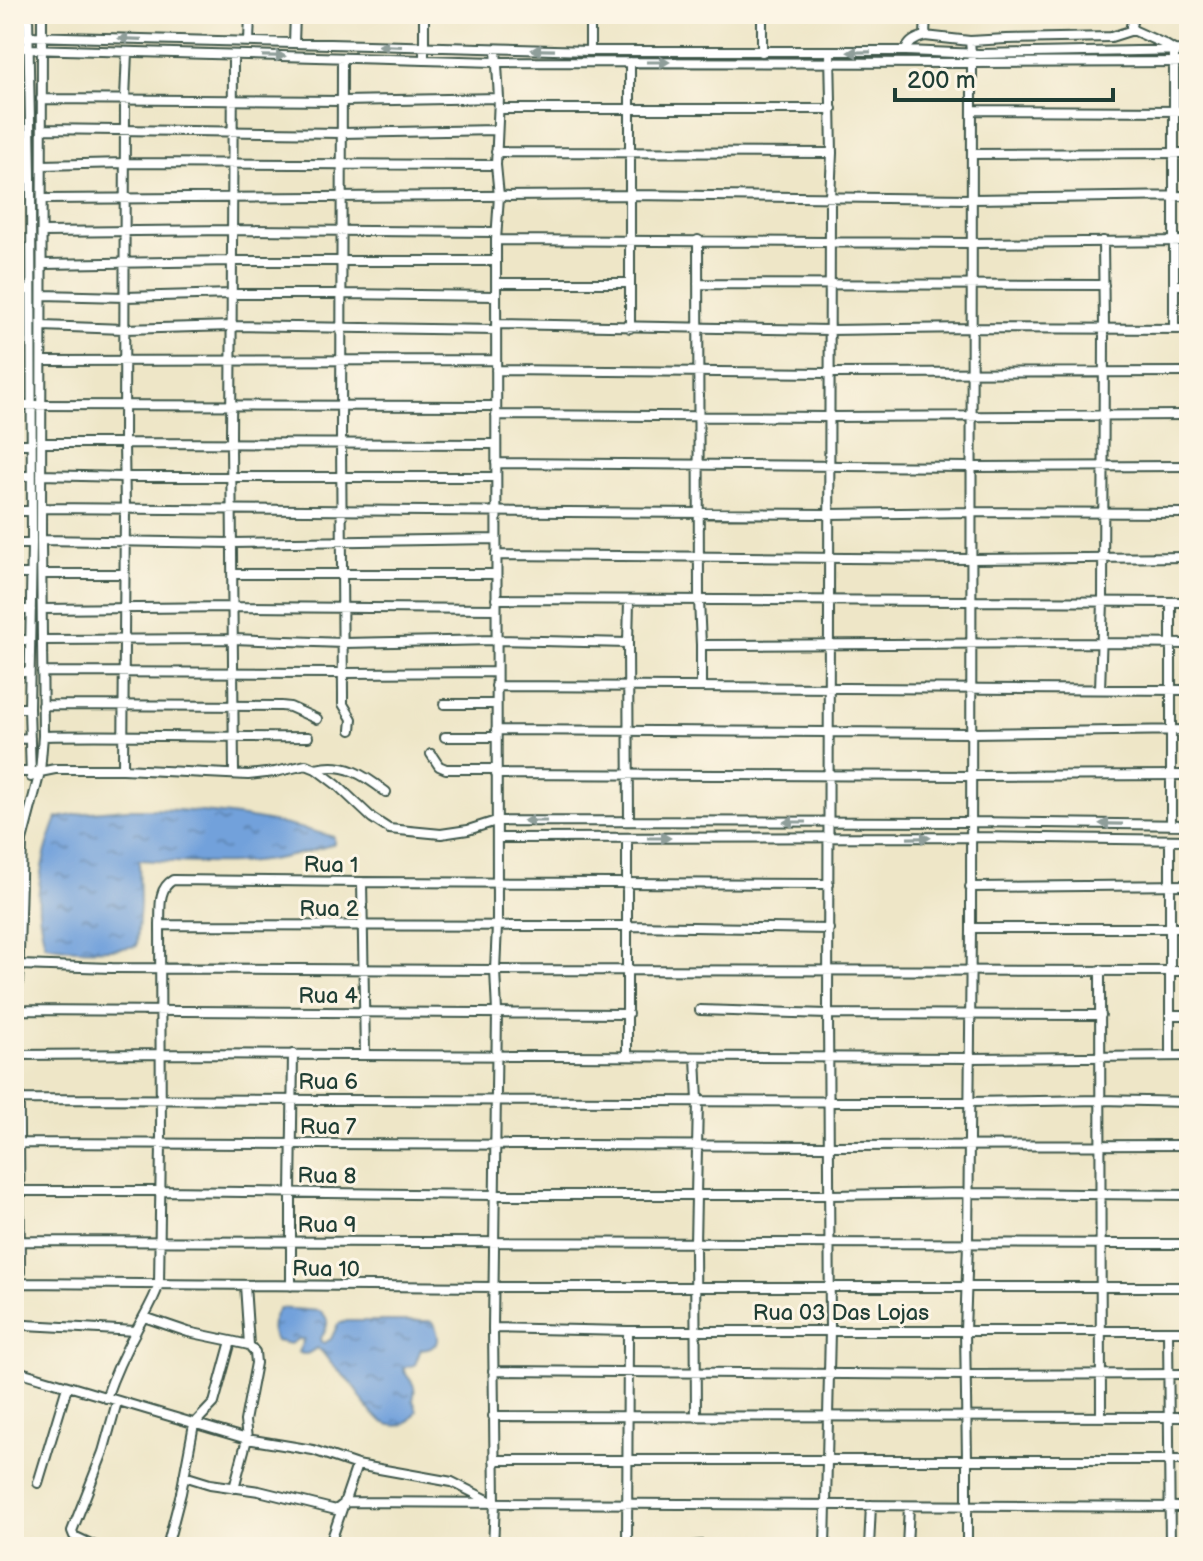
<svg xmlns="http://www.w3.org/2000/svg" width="1203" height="1561" viewBox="0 0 1203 1561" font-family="'Balsamiq Sans',sans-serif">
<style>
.water{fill:url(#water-ripples);stroke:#486f88;stroke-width:2}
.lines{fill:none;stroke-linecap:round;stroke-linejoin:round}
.minor-casing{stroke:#3e564a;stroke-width:12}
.minor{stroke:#fff;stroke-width:8}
.oneway{fill:#8f9e9a}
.labels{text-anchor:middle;stroke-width:6;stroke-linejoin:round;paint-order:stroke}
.street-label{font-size:22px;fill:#1f3d34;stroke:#fcf5e5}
</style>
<defs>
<pattern id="water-ripples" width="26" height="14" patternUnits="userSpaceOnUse" patternTransform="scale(2)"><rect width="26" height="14" fill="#72a1db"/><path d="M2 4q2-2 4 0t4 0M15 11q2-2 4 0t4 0" fill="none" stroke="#5d84b2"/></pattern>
</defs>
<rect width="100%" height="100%" fill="#fcf5e5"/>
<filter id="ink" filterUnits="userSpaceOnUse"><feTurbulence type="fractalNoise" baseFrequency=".0125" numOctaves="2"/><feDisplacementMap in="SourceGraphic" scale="16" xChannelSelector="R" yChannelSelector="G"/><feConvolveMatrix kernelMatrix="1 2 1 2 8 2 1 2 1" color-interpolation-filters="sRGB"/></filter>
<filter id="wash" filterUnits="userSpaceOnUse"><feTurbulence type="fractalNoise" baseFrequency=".006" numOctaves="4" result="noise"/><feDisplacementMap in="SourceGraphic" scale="32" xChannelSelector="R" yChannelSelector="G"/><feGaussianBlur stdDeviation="1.8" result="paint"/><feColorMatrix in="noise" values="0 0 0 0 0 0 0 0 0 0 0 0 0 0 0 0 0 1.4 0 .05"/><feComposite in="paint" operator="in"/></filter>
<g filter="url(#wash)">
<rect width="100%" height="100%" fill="#eee6c7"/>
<!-- water -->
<path class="water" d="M126,809C196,808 267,817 334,837V844C303,854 268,863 235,863C203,864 171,862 139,860L140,904L137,946C106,951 76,951 45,945C43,935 40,924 39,913C36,880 45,848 57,818L91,812Z
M279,1308L320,1311C331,1319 328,1328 320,1338L321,1342L324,1343L331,1339L338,1324L347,1321H429L434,1323C441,1341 441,1347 421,1349L415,1365L406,1367L403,1369C409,1382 418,1382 413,1400L417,1410C407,1432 386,1429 371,1412C364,1404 359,1394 353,1385C346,1377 337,1370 330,1362C325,1356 324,1352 317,1348C309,1352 308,1357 298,1352L303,1342L302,1339H298L290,1344L276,1341C268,1330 271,1319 279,1308Z"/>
</g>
<g filter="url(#ink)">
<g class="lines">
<defs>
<path id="minor" d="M28,14L31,177L32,544L29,708L31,777
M424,14V60
M762,14V52
M926,14L925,36L970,41L972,63L971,928L968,1243L965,1331L967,1459V1547
M1134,14L1131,26L1133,30L1164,44L1174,50V329
M14,41L28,36L590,51H906L980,54L1189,50
M970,41L1006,39L1111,37L1133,30
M249,42L250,14
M294,43L295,14
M14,45L28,49L496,62L972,63L1189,62
M590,51V14
M906,51C908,42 917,38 925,36
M127,52L125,99L124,443L496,444
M233,55L231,443L234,773
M342,58L341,442L343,694V704L352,719L351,730
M41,99L343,101L499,98
M499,109H832
M972,110L1189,111
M42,129L342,133L496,130
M496,152L832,153
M972,154L1189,153
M42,165L125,163L496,165
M14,177H31
M42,199L630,195L972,199L1189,196
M42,232L232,230L496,232
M496,240L972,243L1189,241
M698,240L699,600L701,645
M43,264L232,261H496
M496,283H630
M698,284L1104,285
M1175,285H1189
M14,290H31
M42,295L125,297L232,294H341L496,296
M496,324L829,330L971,328L1189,329
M42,326L124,329L232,326L496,330
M630,328V62
M42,361L496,360
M496,370L829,373L1189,372
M14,405L496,406
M496,415L829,417L1189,415
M42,443H124L125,509L123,769
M14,444H30
M496,463L972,467L1189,466
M41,475L123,477H496
M14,476H31
M41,508L829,514L972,512L1189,513
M14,511H31
M41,540L232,543L496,539
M14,544H32
M496,555L971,559L1189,557
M14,574H31
M42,574H124
M232,574H496
M496,599L1189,602
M1171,602V825
M42,609L233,607L496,609
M14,610H31
M14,640H30
M42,640L234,639L343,643L496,640L628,643L629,821
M628,643L629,600
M14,672H29
M42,672L343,673L496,672
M496,686L1189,690
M701,687V645L1101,643L1189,644
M1100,689L1103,601L1104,328L1103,241
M444,704H496
M42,705L281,706L290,707L317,719
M14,708H29
M496,730L971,733L1189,730
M43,736C131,734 219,738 308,737
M445,737H496
M14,739L30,738
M431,754L439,766L446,769H496
M316,769C345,762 364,775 386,792
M14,772H40L55,769H123L248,775L275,772L306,765L316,769L337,785L372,818L389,829L441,834L468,830L496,821L970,822L1189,825
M496,774L970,776L1189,775
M14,815H27
M497,838L970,837L1189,840
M627,838V1056
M362,882L365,1055
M970,887L1189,885
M160,925L628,926L829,929
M971,928H1189
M19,965L112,968L495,970L1189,971
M1100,970L1101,1417
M19,1010L628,1014
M700,1010L828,1014L1101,1015
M1170,1015H1189
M14,1055L161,1054L969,1058L1189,1056
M1170,1055V840
M19,1099L969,1102L1101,1100L1189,1102
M19,1143L829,1146L1189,1145
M19,1191H160L494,1195H829L968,1193L1189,1195
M20,1241L1189,1244
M16,1283L493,1287H1189
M14,1284L16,1283L20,1272L18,990L22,841L40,772L43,736L41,540L42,14
M291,1286V1193L293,1054
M144,1317L188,1332L231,1341
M26,1325L136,1331
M493,1328L628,1331H1189
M1168,1331L1170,1547
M14,1370L247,1439L313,1450L357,1465L452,1482L490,1501
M493,1371L966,1375L1189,1374
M106,1398C114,1375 125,1351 137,1329C145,1314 154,1300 159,1284L161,1143L160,925C161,909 157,889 173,880L362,882L829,884
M493,1416L1189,1417
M696,1417L695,1243L698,1101L696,1057
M494,1460H1189
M184,1476L210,1484L259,1491L336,1510L346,1502C627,1505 908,1506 1189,1507
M38,1483L67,1387
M234,1488L247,1439L245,1421L256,1363L255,1352L249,1345L245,1285
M330,1546L363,1547
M97,1547L74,1536L72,1531L103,1452L117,1402
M167,1547L181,1493L194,1424L214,1403L231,1341L249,1345
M329,1547L357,1465
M493,1547L495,1503L493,1328L497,1012L495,970L497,926L496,240L499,196L496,165L499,98L496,49
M583,1547H628
M627,1547L628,1331
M685,1547L701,1545L825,1547
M825,1547L830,1330L828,1014L830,198L832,153L830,52
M869,1547L871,1505
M907,1547L909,1506"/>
</defs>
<!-- minor casing -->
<use href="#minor" class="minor-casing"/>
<!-- minor -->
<use href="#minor" class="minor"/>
</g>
<!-- one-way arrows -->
<defs><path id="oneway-solid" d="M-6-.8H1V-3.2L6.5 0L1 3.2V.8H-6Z" transform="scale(2)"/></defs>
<g class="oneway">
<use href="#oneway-solid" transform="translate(130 39) rotate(-178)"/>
<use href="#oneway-solid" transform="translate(390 46) rotate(-178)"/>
<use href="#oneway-solid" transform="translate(543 50) rotate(-179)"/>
<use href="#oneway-solid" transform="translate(859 52) rotate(179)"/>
<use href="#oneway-solid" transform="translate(274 56) rotate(1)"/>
<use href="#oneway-solid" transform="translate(658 62)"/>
<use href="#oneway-solid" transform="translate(535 821) rotate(-180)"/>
<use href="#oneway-solid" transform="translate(795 822) rotate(-180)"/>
<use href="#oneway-solid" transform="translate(1111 824) rotate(-179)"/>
<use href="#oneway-solid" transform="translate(659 838)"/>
<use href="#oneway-solid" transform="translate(919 838) rotate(-1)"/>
</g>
</g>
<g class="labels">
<!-- street labels -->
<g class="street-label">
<text transform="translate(331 864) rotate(1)" y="8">Rua 1</text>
<text x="329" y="916">Rua 2</text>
<text x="328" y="1003">Rua 4</text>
<text x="328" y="1089">Rua 6</text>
<text x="328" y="1134">Rua 7</text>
<text transform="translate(327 1175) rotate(1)" y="8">Rua 8</text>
<text x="327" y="1232">Rua 9</text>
<text transform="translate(326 1268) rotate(1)" y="8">Rua 10</text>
<text x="841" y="1320">Rua 03 Das Lojas</text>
</g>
</g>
<!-- margin -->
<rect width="1203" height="1561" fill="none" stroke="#fcf5e5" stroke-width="48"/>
<!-- scale -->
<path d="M895 88v12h218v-12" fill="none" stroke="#1f3d34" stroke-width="4"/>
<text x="907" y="88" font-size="24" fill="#1f3d34" stroke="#fcf5e5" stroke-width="6" paint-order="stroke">200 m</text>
</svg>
